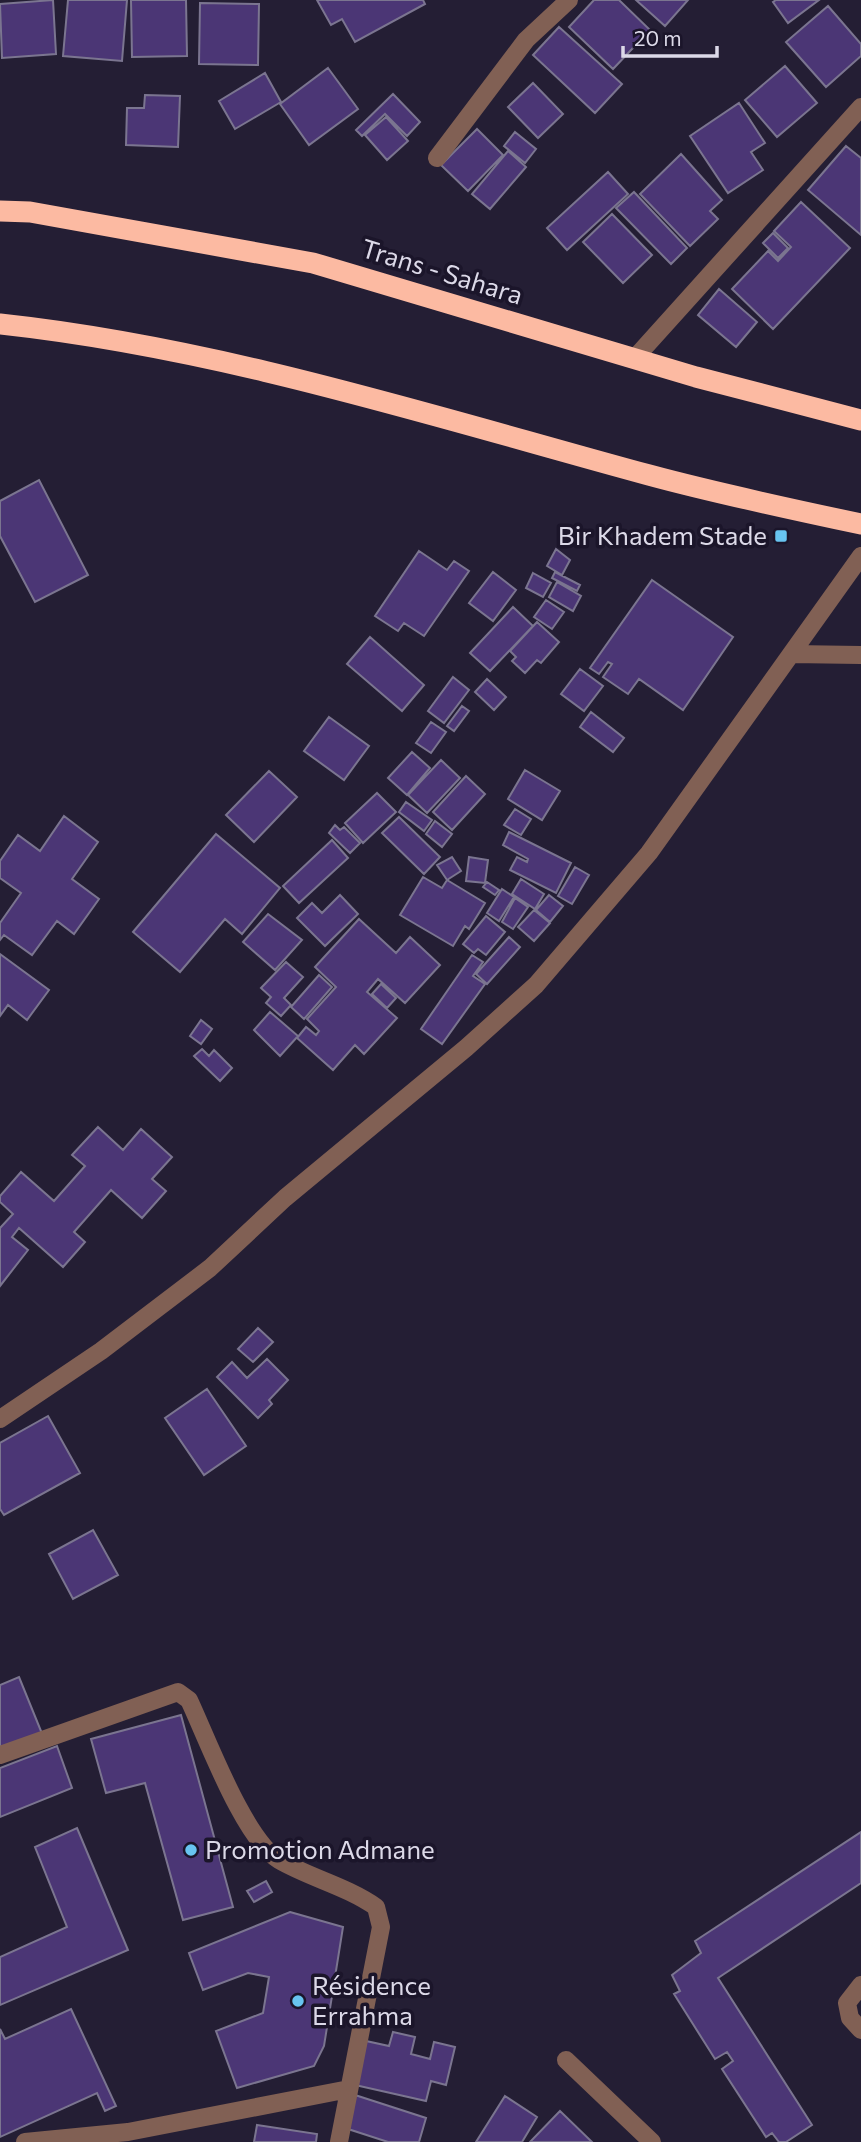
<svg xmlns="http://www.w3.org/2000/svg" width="861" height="2142" viewBox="0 0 861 2142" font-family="Commissioner,sans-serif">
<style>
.building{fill:#4b3675;stroke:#7b7590;stroke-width:2}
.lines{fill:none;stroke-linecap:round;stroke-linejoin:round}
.minor{stroke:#816054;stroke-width:18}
.highway{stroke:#fcbaa2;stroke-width:21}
.poi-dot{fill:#68c4f0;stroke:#1b152a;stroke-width:2.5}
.labels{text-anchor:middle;stroke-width:7;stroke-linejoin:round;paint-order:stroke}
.street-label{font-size:26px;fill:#dcd9e8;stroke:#1b152a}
.poi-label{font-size:26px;fill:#dcd9e8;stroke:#1b152a;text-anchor:start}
</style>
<rect width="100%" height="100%" fill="#241e34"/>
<!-- building -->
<path class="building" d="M53,0L56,54L2,58L0,4Z
M68,0H127L122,61L63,56Z
M131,0H186L187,56L132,57Z
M317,0H423L425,4L355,42L342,19L331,25Z
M594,0H619L650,30L613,69L569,27Z
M636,0H688L665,26Z
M776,0H819L788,23L773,2Z
M200,3L259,4L258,65L199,64Z
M828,6L861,44V56L826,87L786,42Z
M559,27L622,84L595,113L533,55Z
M785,66L817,103L777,137L745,100Z
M328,68L358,109L309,145L280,104Z
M265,73L281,102L235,129L219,101Z
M533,83L563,114L538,138L508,107Z
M393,94L420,122L407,136L385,114L362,136L356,130Z
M145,95L180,96L178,147L126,145L127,108H144Z
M739,103L765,143L751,152L763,170L728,193L690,136Z
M386,117L408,141L387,160L365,135Z
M477,129L503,155L468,191L441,165Z
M515,132L536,149L525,163L504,146Z
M846,146L861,158V235L808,190Z
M508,151L526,167L490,209L472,194Z
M681,154L722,200L710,211L718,219L690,246L640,194Z
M608,172L628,194L567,250L547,228Z
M634,192L687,248L671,264L616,208Z
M801,202L850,248L773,329L732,289L768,251L778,261L791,247L774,231Z
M612,214L652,255L623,283L583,242Z
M773,233L788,248L778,258L763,243Z
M719,289L757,322L736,347L698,315Z
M39,480L88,575L35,602L0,536V501Z
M556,549L570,560L562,575L547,566Z
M419,551L447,570L454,561L469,571L424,636L404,623L398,631L375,616Z
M493,572L516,590L493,621L469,603Z
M555,572L580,585L577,591L552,578Z
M533,573L551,583L543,597L526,588Z
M652,580L733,637L683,710L639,679L628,694L603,677L612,664L608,662L599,674L590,668Z
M557,582L581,596L573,611L549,597Z
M546,600L564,612L552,629L534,617Z
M513,607L533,626L490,671L470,653Z
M537,622L559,642L541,663L537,660L525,673L512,661L516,657L510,651Z
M370,637L424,685L402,711L347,664Z
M580,669L603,686L584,711L561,694Z
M453,677L469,690L444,723L428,711Z
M487,679L506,697L494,710L475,692Z
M462,706L469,711L454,731L447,726Z
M591,712L624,738L613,752L580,727Z
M329,717L369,746L344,780L304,751Z
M431,722L446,732L431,753L416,743Z
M412,752L430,768L407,795L388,778Z
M441,760L460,778L427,813L408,795Z
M525,770L560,791L542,820L508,799Z
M269,771L297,797L254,842L226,815Z
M466,776L485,794L452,830L433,812Z
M377,793L396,812L363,843L345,823Z
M406,802L432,820L424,831L399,812Z
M515,809L531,819L521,835L504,825Z
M64,816L98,842L72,879L99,899L74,934L57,921L32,955L4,935L0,940V923L21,893L0,878V861L18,835L40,851Z
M399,817L440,857L424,874L382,833Z
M435,821L452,834L442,847L426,834Z
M335,825L340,830L344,827L360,843L350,853L329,833Z
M509,832L571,863L556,893L510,870L517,857L527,862L528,859L503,845Z
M216,834L280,888L242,934L225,919L180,972L133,932Z
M332,840L348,858L299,903L283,886Z
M452,857L461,871L447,880L437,865Z
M469,857L488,860L485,883L466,881Z
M575,867L589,875L572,904L558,896Z
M423,877L442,888L447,880L485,903L469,929L465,926L453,946L400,915Z
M521,879L544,894L535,909L512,894Z
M487,882L499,890L495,895L483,887Z
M502,889L514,897L499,921L487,913Z
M340,895L358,914L325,946L297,918L312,903L322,913Z
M549,895L563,906L550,922L536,910Z
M515,898L528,907L513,929L502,922Z
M534,910L550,923L534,941L518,927Z
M268,914L302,940L275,970L243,942Z
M486,916L505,932L486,955L478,949L474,953L463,944Z
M359,919L396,953L410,937L440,965L405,1003L378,979L367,992L397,1018L364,1054L355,1045L333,1070L297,1038L306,1027L316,1035L319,1031L307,1019L336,987L315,967Z
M509,937L520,947L487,984L476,974Z
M0,954L49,990L27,1020L8,1005L0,1016Z
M472,955L483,962L473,976L485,984L442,1044L421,1029Z
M286,962L303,977L284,998L291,1005L281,1016L266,1003L271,997L261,988Z
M319,975L332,987L304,1019L291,1007Z
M381,984L396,998L387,1008L372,994Z
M270,1012L298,1036L280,1056L254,1030Z
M201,1020L212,1029L201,1044L190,1036Z
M202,1049L209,1056L214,1050L232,1068L220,1081L194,1056Z
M98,1127L123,1150L141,1129L172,1157L152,1179L166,1191L142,1218L111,1190L74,1232L85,1242L63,1267L19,1228L12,1237L28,1250L0,1286V1228L13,1214L0,1202V1196L21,1172L54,1201L85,1166L72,1155Z
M258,1328L273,1342L253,1362L238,1349Z
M267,1359L288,1380L269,1400L272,1404L258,1418L217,1377L232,1362L247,1378Z
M207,1389L246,1446L204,1475L165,1418Z
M48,1416L80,1473L4,1515L0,1509V1443Z
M93,1530L118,1575L73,1599L49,1554Z
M19,1677L43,1736L0,1753V1685Z
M181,1715L233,1907L183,1920L145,1783L106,1793L91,1739Z
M57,1746L72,1788L0,1817V1768Z
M77,1828L128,1950L0,2005V1957L67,1927L35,1847Z
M861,1832V1883L718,1978L812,2125L786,2142H779L772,2133L766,2137L722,2069L733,2061L727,2052L715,2059L674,1994L680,1991L672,1975L701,1953L695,1941Z
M266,1881L272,1892L254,1902L247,1891Z
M290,1912L343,1927L324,2046L314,2066L237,2088L216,2031L263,2013L269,1977L248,1973L203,1990L189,1953Z
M71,2009L116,2106L105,2111L97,2093L0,2137V2029L5,2039Z
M393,2032L415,2037L411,2054L430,2059L434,2042L455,2047L446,2085L431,2081L426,2101L355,2085L366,2041L389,2046Z
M355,2095L426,2118L419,2142H388L345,2128Z
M505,2096L537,2117L522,2142H476Z
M560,2111L592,2142H530Z
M257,2125L317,2134L316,2142H254Z"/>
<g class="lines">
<!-- minor -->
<path class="minor" d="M437,158L526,40L569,0
M634,359L861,107
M791,654L861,655
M0,1419L101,1351L210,1268L285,1198L466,1048L536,985L649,853L861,556
M0,1755L178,1692L189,1700C207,1738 244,1839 279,1860C310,1878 346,1886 376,1907L381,1927L339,2142
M861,1985L847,2003L850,2018L861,2030
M566,2060L652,2142
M25,2142L128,2132L349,2089"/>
<!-- highway -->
<path class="highway" d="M0,211L30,212L313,263L696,377L861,420
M0,324C222,348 435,417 649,475C719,494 790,509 861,524"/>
</g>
<!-- markers -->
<g class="poi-dot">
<rect x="774" y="529" width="14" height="14" rx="3.5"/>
<circle cx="191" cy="1850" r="7"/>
<circle cx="298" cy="2001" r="7"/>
</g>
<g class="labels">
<!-- street labels -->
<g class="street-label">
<text transform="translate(442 272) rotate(17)" y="9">Trans - Sahara</text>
</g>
<!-- poi labels -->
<g class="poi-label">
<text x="767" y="545" text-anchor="end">Bir Khadem Stade</text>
<text x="205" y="1859">Promotion Admane</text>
<text x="312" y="1995">Résidence<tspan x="312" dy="30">Errahma</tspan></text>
</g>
</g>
<!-- scale -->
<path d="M623 46v10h94v-10" fill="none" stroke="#dcd9e8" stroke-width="3.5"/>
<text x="634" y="46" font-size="21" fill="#dcd9e8" stroke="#1b152a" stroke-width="5" paint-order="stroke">20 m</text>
</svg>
